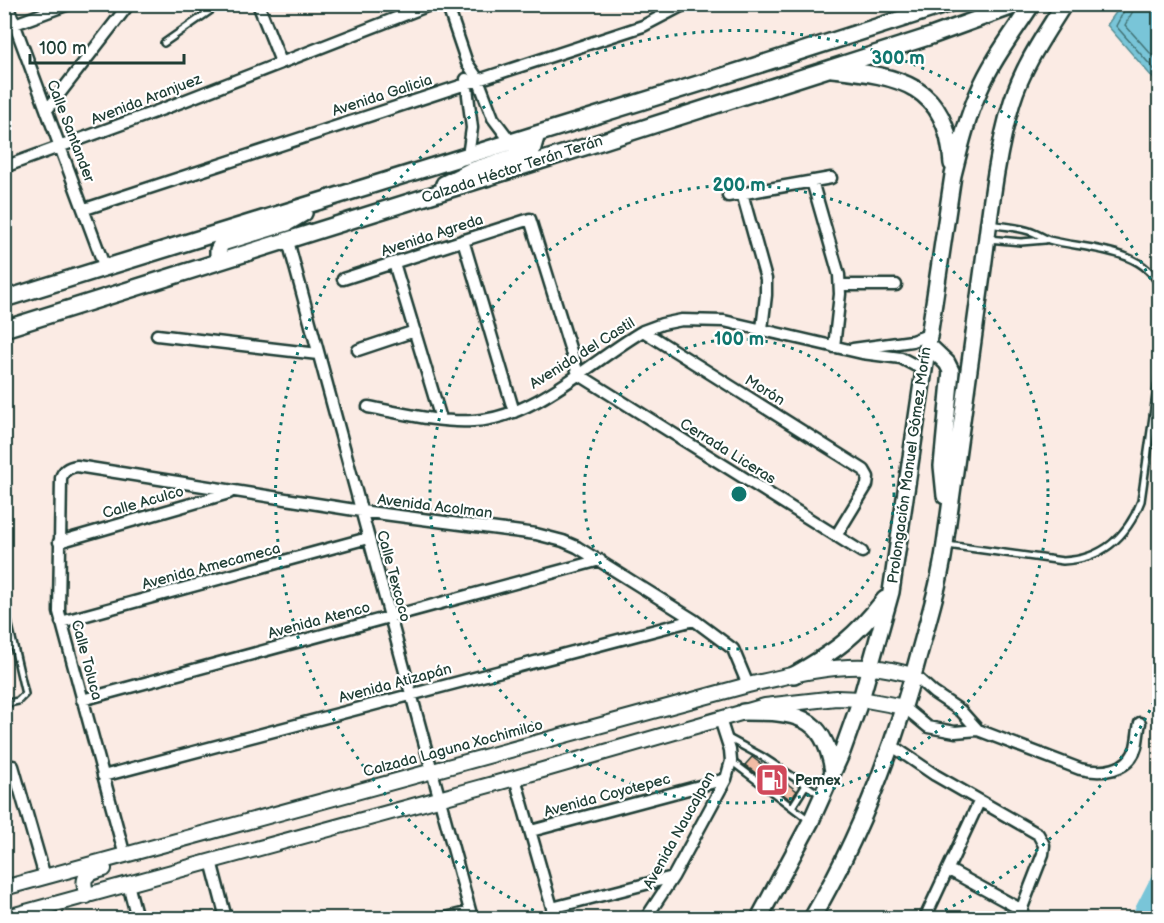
<svg xmlns="http://www.w3.org/2000/svg" width="1164" height="923" viewBox="0 0 1164 923" font-family="'Balsamiq Sans',sans-serif">
<style>
.water{fill:#79c5d8;stroke:#558f96;stroke-width:1.5}
.lines{fill:none;stroke-linecap:round;stroke-linejoin:round}
.shore{stroke:#437376;stroke-width:1.5}
.river{stroke:#79c5d8;stroke-width:18}
.building{fill:#f2bca5;stroke:#1f3d34;stroke-width:1.5}
.lane-casing{stroke:#1f3d34;stroke-width:10}
.street-casing{stroke:#1f3d34;stroke-width:15}
.secondary-casing{stroke:#1f3d34;stroke-width:18}
.primary-casing{stroke:#1f3d34;stroke-width:20}
.lane{stroke:#fff;stroke-width:5}
.street{stroke:#fff;stroke-width:10}
.secondary{stroke:#fff;stroke-width:14}
.primary{stroke:#fff;stroke-width:15}
.ring{fill:none;stroke:#0f766e;stroke-width:3;stroke-dasharray:3 6}
.labels{text-anchor:middle;stroke-width:4.5;stroke-linejoin:round;paint-order:stroke}
.street-label{font-size:15px;fill:#1f3d34;stroke:#fff}
.poi-label{font-size:15px;font-weight:bold;fill:#1f3d34;stroke:#fff;text-anchor:start}
.centre{fill:#0f766e;stroke:#fff;stroke-width:3}
.ring-label{font-size:18px;text-anchor:middle;font-weight:bold;fill:#0f766e;stroke:#fff;stroke-width:4.5;stroke-linejoin:round;paint-order:stroke}
</style>
<rect width="100%" height="100%" fill="#fbebe4"/>
<filter id="ink" filterUnits="userSpaceOnUse"><feTurbulence type="fractalNoise" baseFrequency=".0167" numOctaves="2"/><feDisplacementMap in="SourceGraphic" scale="12" xChannelSelector="R" yChannelSelector="G"/><feConvolveMatrix kernelMatrix="1 2 1 2 8 2 1 2 1" color-interpolation-filters="sRGB"/></filter>
<g filter="url(#ink)">
<!-- water -->
<path class="water" d="M1122,4L1159,5V85L1107,25Z"/>
<g class="lines">
<!-- shore -->
<path class="shore" d="M1126,4L1125,9L1116,26L1160,76
M1134,4L1133,11L1125,25L1160,64"/>
<!-- river -->
<path class="river" d="M1140,918L1160,879"/>
</g>
<!-- building -->
<path class="building" d="M752,757L797,791L791,800L745,765Z"/>
<g class="lines">
<defs>
<path id="lane" d="M164,43L220,4
M991,224C1004,227 1019,227 1032,232C1038,234 1043,238 1049,240C1083,249 1145,247 1160,288
M988,239L1021,242L1045,240
M947,545L1063,561C1103,559 1127,537 1141,501L1160,367
M4,604L25,694L18,701L4,704
M728,738L763,757L821,795
M731,761L809,820
M792,807L806,785"/>
<path id="street" d="M7,4L105,268
M258,4L281,62
M447,4L467,63L478,79L493,118L511,142
M4,28L69,4
M466,79L472,128L468,156
M47,110L129,4
M4,167L163,109L432,4
M812,181L839,275L840,294L834,347
M742,193L766,279V295L762,329
M728,196L831,178
M85,209L643,26L685,4
M463,240L514,412
M288,241L472,918
M394,263L441,419
M343,279L530,219L578,374L862,552
M840,285H896
M643,331L864,470L868,477L867,485L836,536
M157,335L318,354
M853,349L912,341L928,335
M358,350L415,331
M368,407C402,413 438,423 473,421C533,419 593,360 643,331L662,324L682,320L724,321L862,353L901,358L924,370
M59,542L229,493
M61,622L368,538
M914,675L934,693L961,711L978,730
M82,700L600,560
M904,707L928,727L955,732L978,730L1080,769C1101,774 1129,772 1136,747C1138,739 1138,731 1140,723
M891,745L935,775L1038,834L1044,845L1043,854L1018,918
M13,766L45,877
M103,776L694,620
M515,778L555,918
M531,831L726,779
M125,856L59,612L61,478C63,470 69,467 77,466L361,511L536,534L563,541L577,547L694,620L733,649L748,685
M211,861L226,918
M949,870L1022,910
M128,884L137,918
M552,908L673,877
M446,918L470,912
M646,918L673,877L726,779L731,761L730,750L720,719
M925,918L979,802"/>
<path id="secondary" d="M4,888L748,685C787,676 828,665 868,667C883,667 899,672 914,675
M87,896C81,876 85,874 104,869
M4,918L515,778L765,706L836,698L861,699L904,707"/>
<path id="primary" d="M832,69C900,76 947,84 952,164
M444,184L470,171L532,151L537,134
M218,262V250L222,243L287,223L304,213
M4,299L711,80L948,4
M4,329L591,145L931,36L1019,4
M927,344L947,363L951,371L942,466L945,496
M794,675C836,651 855,637 885,599
M743,712C794,712 824,713 833,771
M759,918L811,821L842,752L861,699L891,592L953,175C960,147 967,118 979,91C992,60 1014,32 1032,4
M812,918C862,833 897,739 922,643C931,610 941,577 945,544C958,452 970,360 983,268C990,214 996,154 1012,102C1023,66 1044,36 1064,4"/>
</defs>
<!-- lane casing -->
<use href="#lane" class="lane-casing"/>
<!-- street casing -->
<use href="#street" class="street-casing"/>
<!-- secondary casing -->
<use href="#secondary" class="secondary-casing"/>
<!-- primary casing -->
<use href="#primary" class="primary-casing"/>
<!-- lane -->
<use href="#lane" class="lane"/>
<!-- street -->
<use href="#street" class="street"/>
<!-- secondary -->
<use href="#secondary" class="secondary"/>
<!-- primary -->
<use href="#primary" class="primary"/>
</g>
</g>
<!-- distance rings -->
<g class="ring">
<circle cx="739" cy="494" r="155"/>
<circle cx="739" cy="494" r="309"/>
<path d="M1158 694A464 464 0 0 1 928 918M550 918A464 464 0 1 1 1158 294"/>
</g>
<!-- icons -->
<defs>
<symbol id="fuel-square" viewBox="-11 -11 22 22"><rect x="-9" y="-9" width="18" height="18" rx="4" fill="#d1495b" stroke="#fff"/><path d="M-5.5-6h7V0h2V4h1.3V-2.5L3-4.5l.8-.8L6-3V5H2.5V1h-1V6h-7ZM-4.2-4.7v3.2H.2V-4.7Z" fill="#fff"/></symbol>
</defs>
<g fill-rule="evenodd">
<use href="#fuel-square" x="753" y="761" width="38" height="38"/>
</g>
<g class="labels">
<!-- street labels -->
<g class="street-label">
<text transform="translate(382 95) rotate(-18)" y="5">Avenida Galicia</text>
<text transform="translate(146 99) rotate(-21)" y="5">Avenida Aranjuez</text>
<text transform="translate(71 131) rotate(69)" y="5">Calle Santander</text>
<text transform="translate(512 169) rotate(-18)" y="5">Calzada Héctor Terán Terán</text>
<text transform="translate(432 235) rotate(-18)" y="5">Avenida Agreda</text>
<text transform="translate(582 353) rotate(-32)" y="5">Avenida del Castil</text>
<text transform="translate(765 390) rotate(32)" y="5">Morón</text>
<text transform="translate(728 451) rotate(32)" y="5">Cerrada Liceras</text>
<text transform="translate(909 465) rotate(-82)" y="5">Prolongación Manuel Gómez Morín</text>
<text transform="translate(143 502) rotate(-16)" y="5">Calle Aculco</text>
<text transform="translate(435 506) rotate(7)" y="5">Avenida Acolman</text>
<text transform="translate(211 566) rotate(-15)" y="5">Avenida Amecameca</text>
<text transform="translate(394 576) rotate(75)" y="5">Calle Texcoco</text>
<text transform="translate(319 620) rotate(-15)" y="5">Avenida Atenco</text>
<text transform="translate(87 660) rotate(75)" y="5">Calle Toluca</text>
<text transform="translate(395 683) rotate(-15)" y="5">Avenida Atizapán</text>
<text transform="translate(453 748) rotate(-15)" y="5">Calzada Laguna Xochimilco</text>
<text transform="translate(607 795) rotate(-15)" y="5">Avenida Coyotepec</text>
<text transform="translate(679 830) rotate(-61)" y="5">Avenida Naucalpan</text>
</g>
<!-- poi labels -->
<g class="poi-label">
<text x="795" y="785">Pemex</text>
</g>
</g>
<circle cx="739" cy="494" r="9" class="centre"/>
<g class="ring-label">
<text x="898" y="64">300 m</text>
<text x="739" y="191">200 m</text>
<text x="739" y="345">100 m</text>
</g>
<!-- margin -->
<rect width="1164" height="923" fill="none" stroke="#fff" stroke-width="24"/>
<rect x="12" y="12" width="1140" height="899" fill="none" stroke="#1f3d34" stroke-width="2" filter="url(#ink)"/>
<!-- scale -->
<path d="M30 54v9h154v-9" fill="none" stroke="#1f3d34" stroke-width="3"/>
<text x="39" y="54" font-size="18" fill="#1f3d34" stroke="#ffffff" stroke-width="4.5" paint-order="stroke">100 m</text>
</svg>
